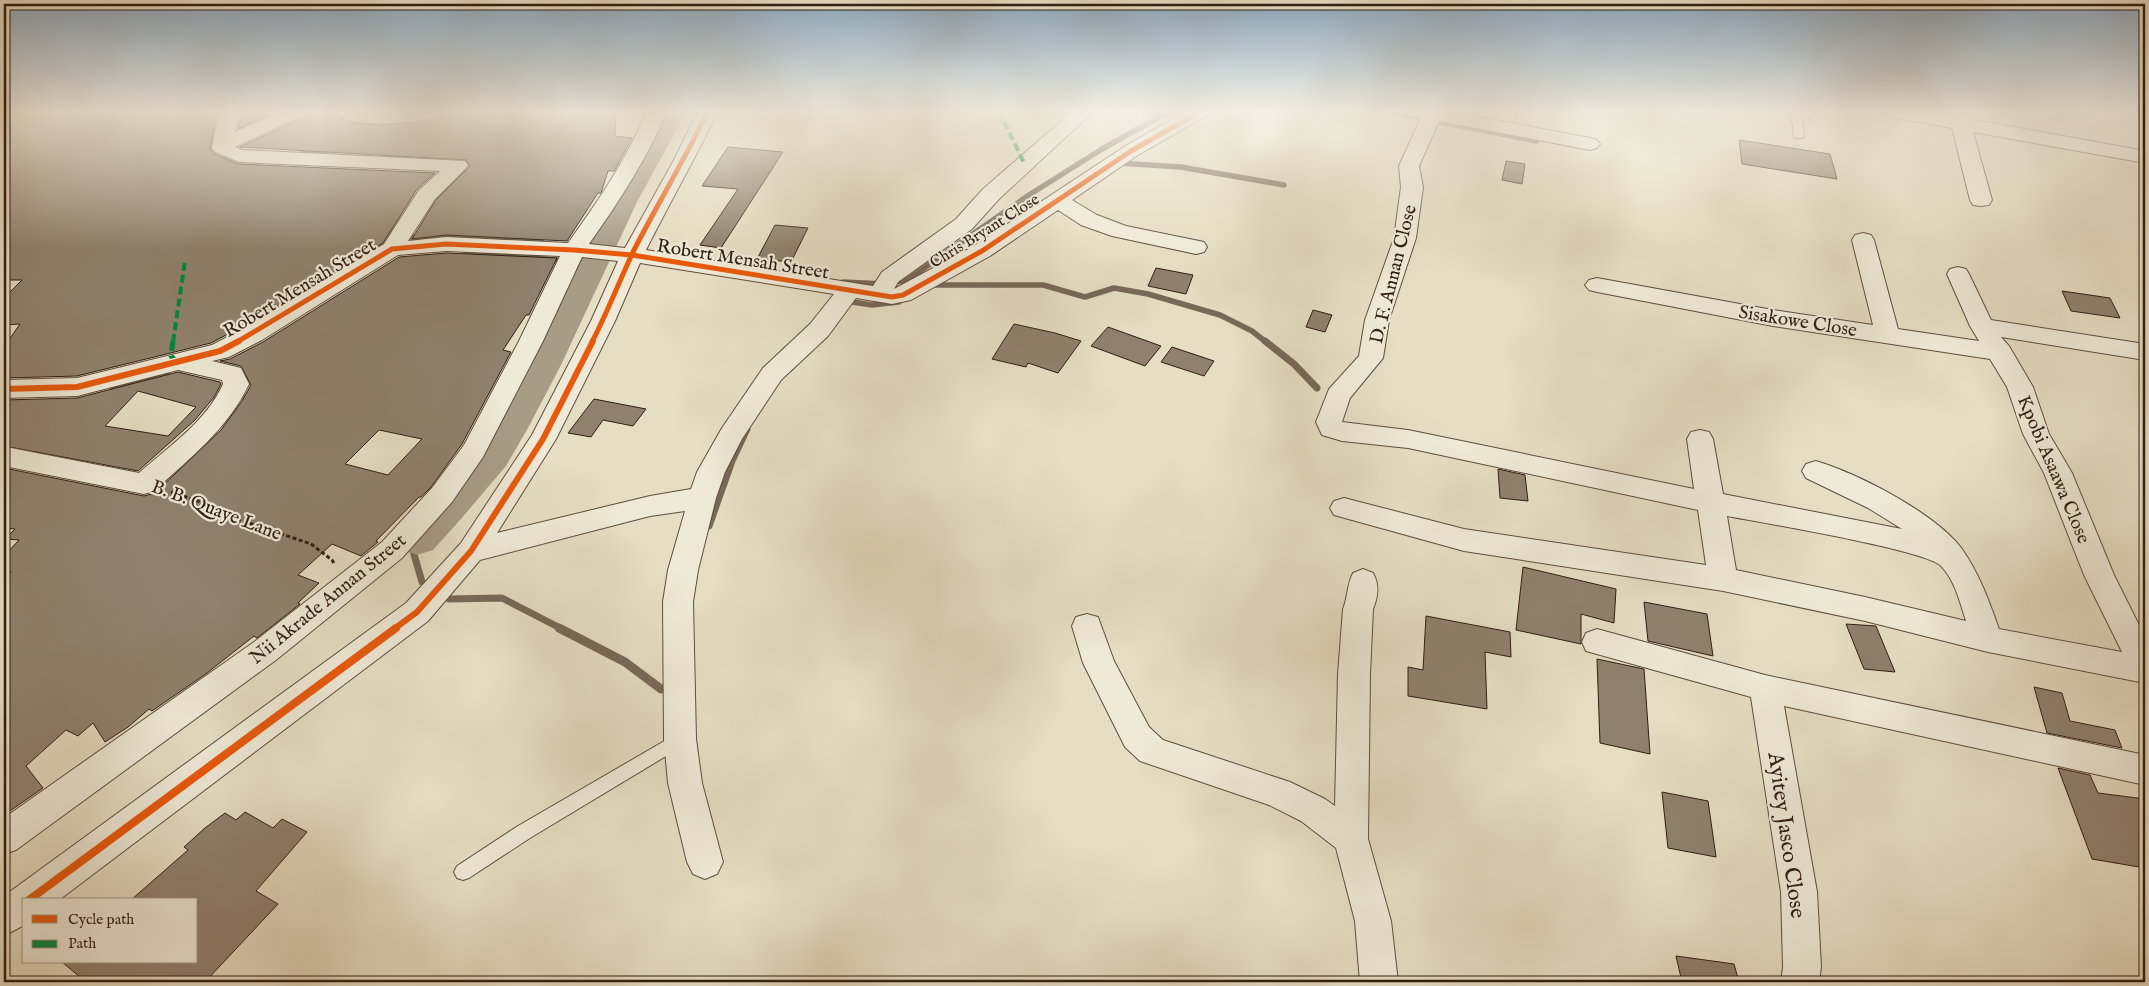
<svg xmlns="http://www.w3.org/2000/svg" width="2149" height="986" viewBox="0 0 2149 986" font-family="'IM FELL English',serif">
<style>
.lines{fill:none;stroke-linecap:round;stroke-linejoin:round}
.stream-far2{stroke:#786958;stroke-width:5.5}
.stream-far1{stroke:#786958;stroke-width:7}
.stream{stroke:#786958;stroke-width:9}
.river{fill:#a89c87;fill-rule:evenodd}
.building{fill:#8f816e;stroke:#301d12;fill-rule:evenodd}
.lane-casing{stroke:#5e4d3e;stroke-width:2}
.street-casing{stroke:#5e4d3e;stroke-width:2}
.path{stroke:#301d12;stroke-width:3;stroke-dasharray:4 2.5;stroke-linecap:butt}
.lane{fill:#efead8;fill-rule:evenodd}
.street{fill:#efead8;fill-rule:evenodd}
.quiet-far1{stroke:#00873e;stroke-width:4;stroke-dasharray:8 4;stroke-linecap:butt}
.quiet{stroke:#00873e;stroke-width:5;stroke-dasharray:10 5;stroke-linecap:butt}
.cycleway-far2-casing{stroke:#efead8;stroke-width:8}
.cycleway-far1-casing{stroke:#efead8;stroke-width:9}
.cycleway-casing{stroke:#efead8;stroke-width:11}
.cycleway-far2{stroke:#e8590c;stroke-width:5}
.cycleway-far1{stroke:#e8590c;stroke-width:6}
.cycleway{stroke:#e8590c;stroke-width:8}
.labels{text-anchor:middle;stroke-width:4.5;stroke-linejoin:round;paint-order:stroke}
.far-street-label{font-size:16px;fill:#301d12;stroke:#efead8}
.street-label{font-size:19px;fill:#301d12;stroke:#efead8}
.near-street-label{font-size:22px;fill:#301d12;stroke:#efead8}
</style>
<rect width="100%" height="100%" fill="#e6dec3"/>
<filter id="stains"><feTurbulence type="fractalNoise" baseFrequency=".004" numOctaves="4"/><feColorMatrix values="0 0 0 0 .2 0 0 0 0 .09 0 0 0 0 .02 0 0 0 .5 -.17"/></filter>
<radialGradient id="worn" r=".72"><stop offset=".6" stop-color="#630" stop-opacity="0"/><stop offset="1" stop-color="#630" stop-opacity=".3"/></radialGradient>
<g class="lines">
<!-- stream-far2 -->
<path class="stream-far2" d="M1385,111L1537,141
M304,146L301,149L326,155
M389,157L443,158
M1119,163L1181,167L1284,185
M593,232L611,221
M403,237L542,239
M465,251L576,262L592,254
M843,282L884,284L907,280L1029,195L1102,149L1170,111
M933,285H1043L1085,297L1114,288L1148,294L1220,315L1252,331L1266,342
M292,301L301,293L329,278
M846,301L872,305L899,302"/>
<!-- stream-far1 -->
<path class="stream-far1" d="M1265,341L1294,364L1317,388
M113,386L144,380L166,373
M709,526L732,461L747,429
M411,544L422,582
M449,599L502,598L562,629"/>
<!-- stream -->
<path class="stream" d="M559,628L625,662L661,689"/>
<!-- river -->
<path class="river" d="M657,111H687L638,200L561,365L528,428L506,466L460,520L433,550L417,555L401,550L395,538L401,526L430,498L476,444L492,421L523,365L604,200Z"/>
</g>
<!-- building -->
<path class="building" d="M4,111H200L202,113L219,111L214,125L210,149L214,154L238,164L435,173L417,189L383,243L243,326L211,343L77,376L4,378V347L20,324L4,325V298L22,280H4Z
M243,111H275L238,129Z
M308,111H333L341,118L352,123L380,125L432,120L436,115V111H582L616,114L615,136L632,138L614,171H608L601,193H598L567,241L446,235L412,239L436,200L470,166L466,160L240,147L305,117Z
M1739,140L1830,154L1837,179L1742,164Z
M728,147L783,152L721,248L700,245L738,189L702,186Z
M1506,161L1525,164L1522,184L1502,180Z
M775,225L808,228L791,262L757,259Z
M446,253L557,258L529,315H526L503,350L511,352L462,444L431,487L421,497H419L376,541L378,542L361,556L332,544L298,575L319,583L298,603L300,604L257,638L254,636L207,673L152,711L149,709L128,727L105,742L93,723L78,736L66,730L26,766L43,788L4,815V581L11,572L4,571V556L19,540L5,539L15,529L4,528V468L144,496L155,493L221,430L242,401L251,385L241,366L220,361L230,359L263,342L399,257ZM379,430L422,439L388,475L345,464Z
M1156,268L1193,275L1186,294L1148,286Z
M2062,291L2110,298L2120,318L2071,311Z
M1313,310L1332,315L1325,332L1306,327Z
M1014,324L1055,333L1081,341L1058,373L1028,363L1026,367L992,359Z
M1108,327L1161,346L1145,366L1091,346Z
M1172,347L1214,361L1204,376L1161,362Z
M178,372L220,382L221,384L214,397L195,420L138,471L4,446V400L77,398ZM138,391L196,407L168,436L105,426Z
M594,399L646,409L633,426L603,420L591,437L568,433Z
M1498,469L1525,475L1528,501L1500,498Z
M1523,567L1616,589L1614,623L1581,614V644L1516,630Z
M1644,602L1707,614L1713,656L1648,641Z
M1426,616L1510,632L1511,657L1485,652L1487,709L1408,696V667L1423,670Z
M1846,624L1876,626L1895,672L1864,669Z
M1597,659L1644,669L1650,754L1600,743Z
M2034,687L2062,693L2070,721L2115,730L2122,748L2047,733Z
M2058,768L2090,775L2098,793L2145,799V868L2092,859Z
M1662,792L1708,801L1716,857L1668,848Z
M245,812L273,828L282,819L307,832L256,891L278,904L205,982H86L62,962H196V900H131L188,850L184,847L205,828L225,813L236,820Z
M1676,956L1734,964L1739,982H1682Z"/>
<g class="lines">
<defs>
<path id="lane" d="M1791,111H1801L1804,136L1803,138H1795L1794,136Z
M680,732L686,734L688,739L686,744L530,838L469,878L463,880L457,878L454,872L457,866L518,826Z"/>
<path id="street" d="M221,111H241L235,132L280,111H306L304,115L235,147L243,150L465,161L468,165L465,169L435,199L408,241L446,237L568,243C598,201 627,159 647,111H667C647,159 618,203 589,244L625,248L674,160L698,111H718C695,159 669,204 646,250L873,286L882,272L956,219L983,189L1073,111H1094L999,199L972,229L898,282L894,289L974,246L1124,147L1186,111H1210L1208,115L1138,155L1072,200L1097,215L1126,226L1204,242L1207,247L1204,252L1196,254L1112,236L1081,225L1058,210L990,256L911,300L892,304L856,298L828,336L781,380L742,439L725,472L716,498L698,570L693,602L696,739L702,783L723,862L717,874L705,879L693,874L687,862L668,783L664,739L663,602L668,570L685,511L650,516L480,560L428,621L59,900H24V925L4,936V896L406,603L461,543L532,435L591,321L618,261L582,257L543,341L483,457L452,502L402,558L276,660L16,850L4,854V818L254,642L382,542L432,488L464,445L519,341L560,256L446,251L398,255L262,340L229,357L212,361L241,368L249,384C228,429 190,458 154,491L144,494L4,466V448L6,447L139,473C169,446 206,422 223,384L222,380L178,370L77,396L4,398V380L77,378L212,345L244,328L384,244L419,190L440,171L239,162L215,152L212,148L216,125ZM640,263L834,294L810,324L763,368L722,428L697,472L691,489L650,496L497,533L556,439L615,321Z
M335,111H433L435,114L432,118C412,123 347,130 335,111Z
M1406,111H1448L1590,138L1597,140L1600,144L1597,148L1590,150L1439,121L1419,166L1423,187L1416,238L1389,320L1383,358L1350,398L1342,422L1408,430L1694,489L1687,439L1691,432L1700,430L1709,432L1713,439L1723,494L1902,529L1868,508L1806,478L1802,471L1806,464L1816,461C1859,474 1935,513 1962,549C1979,573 1989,601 1999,629L2122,652L2084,575L2044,473L2023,434L2007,387L1990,359L1773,326L1597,292L1589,290L1585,285L1589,280L1597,278L1773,310L1873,325L1852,240L1855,235L1863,233L1871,235L1874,240L1898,329L1979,341L1970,326L1947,274L1950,269L1958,267L1966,269L1969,274L1991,320L2145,344V360L2001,337L2009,346L2033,387L2049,434L2072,473L2114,575L2145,637V683L1988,652L1865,621L1723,591L1464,551L1334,515L1330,508L1334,501L1344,498L1464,529L1706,565L1698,510L1408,448L1342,441L1322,435L1316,422L1329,389L1359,356L1365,320L1394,238L1401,187L1399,166L1421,118L1408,115ZM1727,516C1758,522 1927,550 1941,566C1955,580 1960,603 1966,621L1865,597L1736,570Z
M1884,111H1928L1949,115L1948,111H1968L1970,119L2145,151V163L1973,132L1992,200L1989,205L1981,206L1973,205L1970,200L1952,128L1893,117L1886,115Z
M1363,569L1373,573C1380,585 1378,597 1373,609L1370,674L1368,839L1391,921L1398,982H1360L1355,921L1336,848L1301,821L1269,805L1140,761L1125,747L1083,663L1072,626L1076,617L1087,614L1098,617L1114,661L1149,727L1163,740L1290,782L1325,799L1335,806L1338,674L1343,609C1348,597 1347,584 1353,573Z
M1597,629L1765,675L2145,755V785L1784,706L1817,892L1821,967L1819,982H1781L1783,967L1781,892L1751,697L1586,651L1582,642L1586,633Z"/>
</defs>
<!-- lane casing -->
<use href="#lane" class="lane-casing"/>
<!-- street casing -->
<use href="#street" class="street-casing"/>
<!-- path -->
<path class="path" d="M171,492L198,501L237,519L311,544L332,560L335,565"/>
<!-- lane -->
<use href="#lane" class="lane"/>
<!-- street -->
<use href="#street" class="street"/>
<!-- quiet-far1 -->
<path class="quiet-far1" d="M999,111L1024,163
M173,342L185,261"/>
<!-- quiet -->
<path class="quiet" d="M173,341L171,356L177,362"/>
<defs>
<path id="cycleway-far2" d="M237,342L392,249L446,244L574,250L632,255L892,297L903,295L982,251L1131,151L1201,111
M592,342C607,313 619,282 633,252C657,205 685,159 708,111"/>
<path id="cycleway-far1" d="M4,389L77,387L220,351L239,341
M394,629L417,612L471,551L543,439L593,341"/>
<path id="cycleway" d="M29,900L396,628"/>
</defs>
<!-- cycleway-far2 casing -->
<use href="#cycleway-far2" class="cycleway-far2-casing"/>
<!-- cycleway-far1 casing -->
<use href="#cycleway-far1" class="cycleway-far1-casing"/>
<!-- cycleway casing -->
<use href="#cycleway" class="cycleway-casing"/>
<!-- cycleway-far2 -->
<use href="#cycleway-far2" class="cycleway-far2"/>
<!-- cycleway-far1 -->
<use href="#cycleway-far1" class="cycleway-far1"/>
<!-- cycleway -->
<use href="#cycleway" class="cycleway"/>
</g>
<!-- sky -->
<linearGradient id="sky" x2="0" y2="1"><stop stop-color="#8eaac1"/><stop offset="0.45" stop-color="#f4f0e4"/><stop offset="1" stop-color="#f4f0e4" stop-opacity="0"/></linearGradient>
<rect width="2149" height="249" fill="url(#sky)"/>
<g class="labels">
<!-- far-street labels -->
<g class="far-street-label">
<text transform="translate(984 230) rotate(-32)" y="6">Chris Bryant Close</text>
</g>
<!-- street labels -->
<g class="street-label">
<text transform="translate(743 258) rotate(9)" y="7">Robert Mensah Street</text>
<text transform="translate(1392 274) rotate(-76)" y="7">D. F. Annan Close</text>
<text transform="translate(299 287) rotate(-31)" y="7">Robert Mensah Street</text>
<text transform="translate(1798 320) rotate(9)" y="7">Sisakowe Close</text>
<text transform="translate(2055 469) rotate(67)" y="7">Kpobi Asaawa Close</text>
<text transform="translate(217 509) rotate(21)" y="7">B. B. Quaye Lane</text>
<text transform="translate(327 598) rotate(-39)" y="7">Nii Akrade Annan Street</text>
</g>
<!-- near-street labels -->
<g class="near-street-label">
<text transform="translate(1788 835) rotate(82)" y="8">Ayitey Jasco Close</text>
</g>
</g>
<!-- margin -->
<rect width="2149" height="986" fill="none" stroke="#e6dec3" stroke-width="20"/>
<rect x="5" y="5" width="2139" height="976" fill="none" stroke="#301d12" stroke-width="2.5"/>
<rect x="10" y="10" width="2129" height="966" fill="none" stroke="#301d12"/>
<!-- legend -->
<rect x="22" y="898" width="175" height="65" fill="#efead8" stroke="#a39889"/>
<rect x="32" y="915" width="25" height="8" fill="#e8590c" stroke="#a39889"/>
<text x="68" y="924" font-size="15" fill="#301d12">Cycle path</text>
<rect x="32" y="940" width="25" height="8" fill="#00873e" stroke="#a39889"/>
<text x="68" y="948" font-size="15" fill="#301d12">Path</text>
<rect width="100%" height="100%" filter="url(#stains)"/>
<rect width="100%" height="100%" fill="url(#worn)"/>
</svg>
